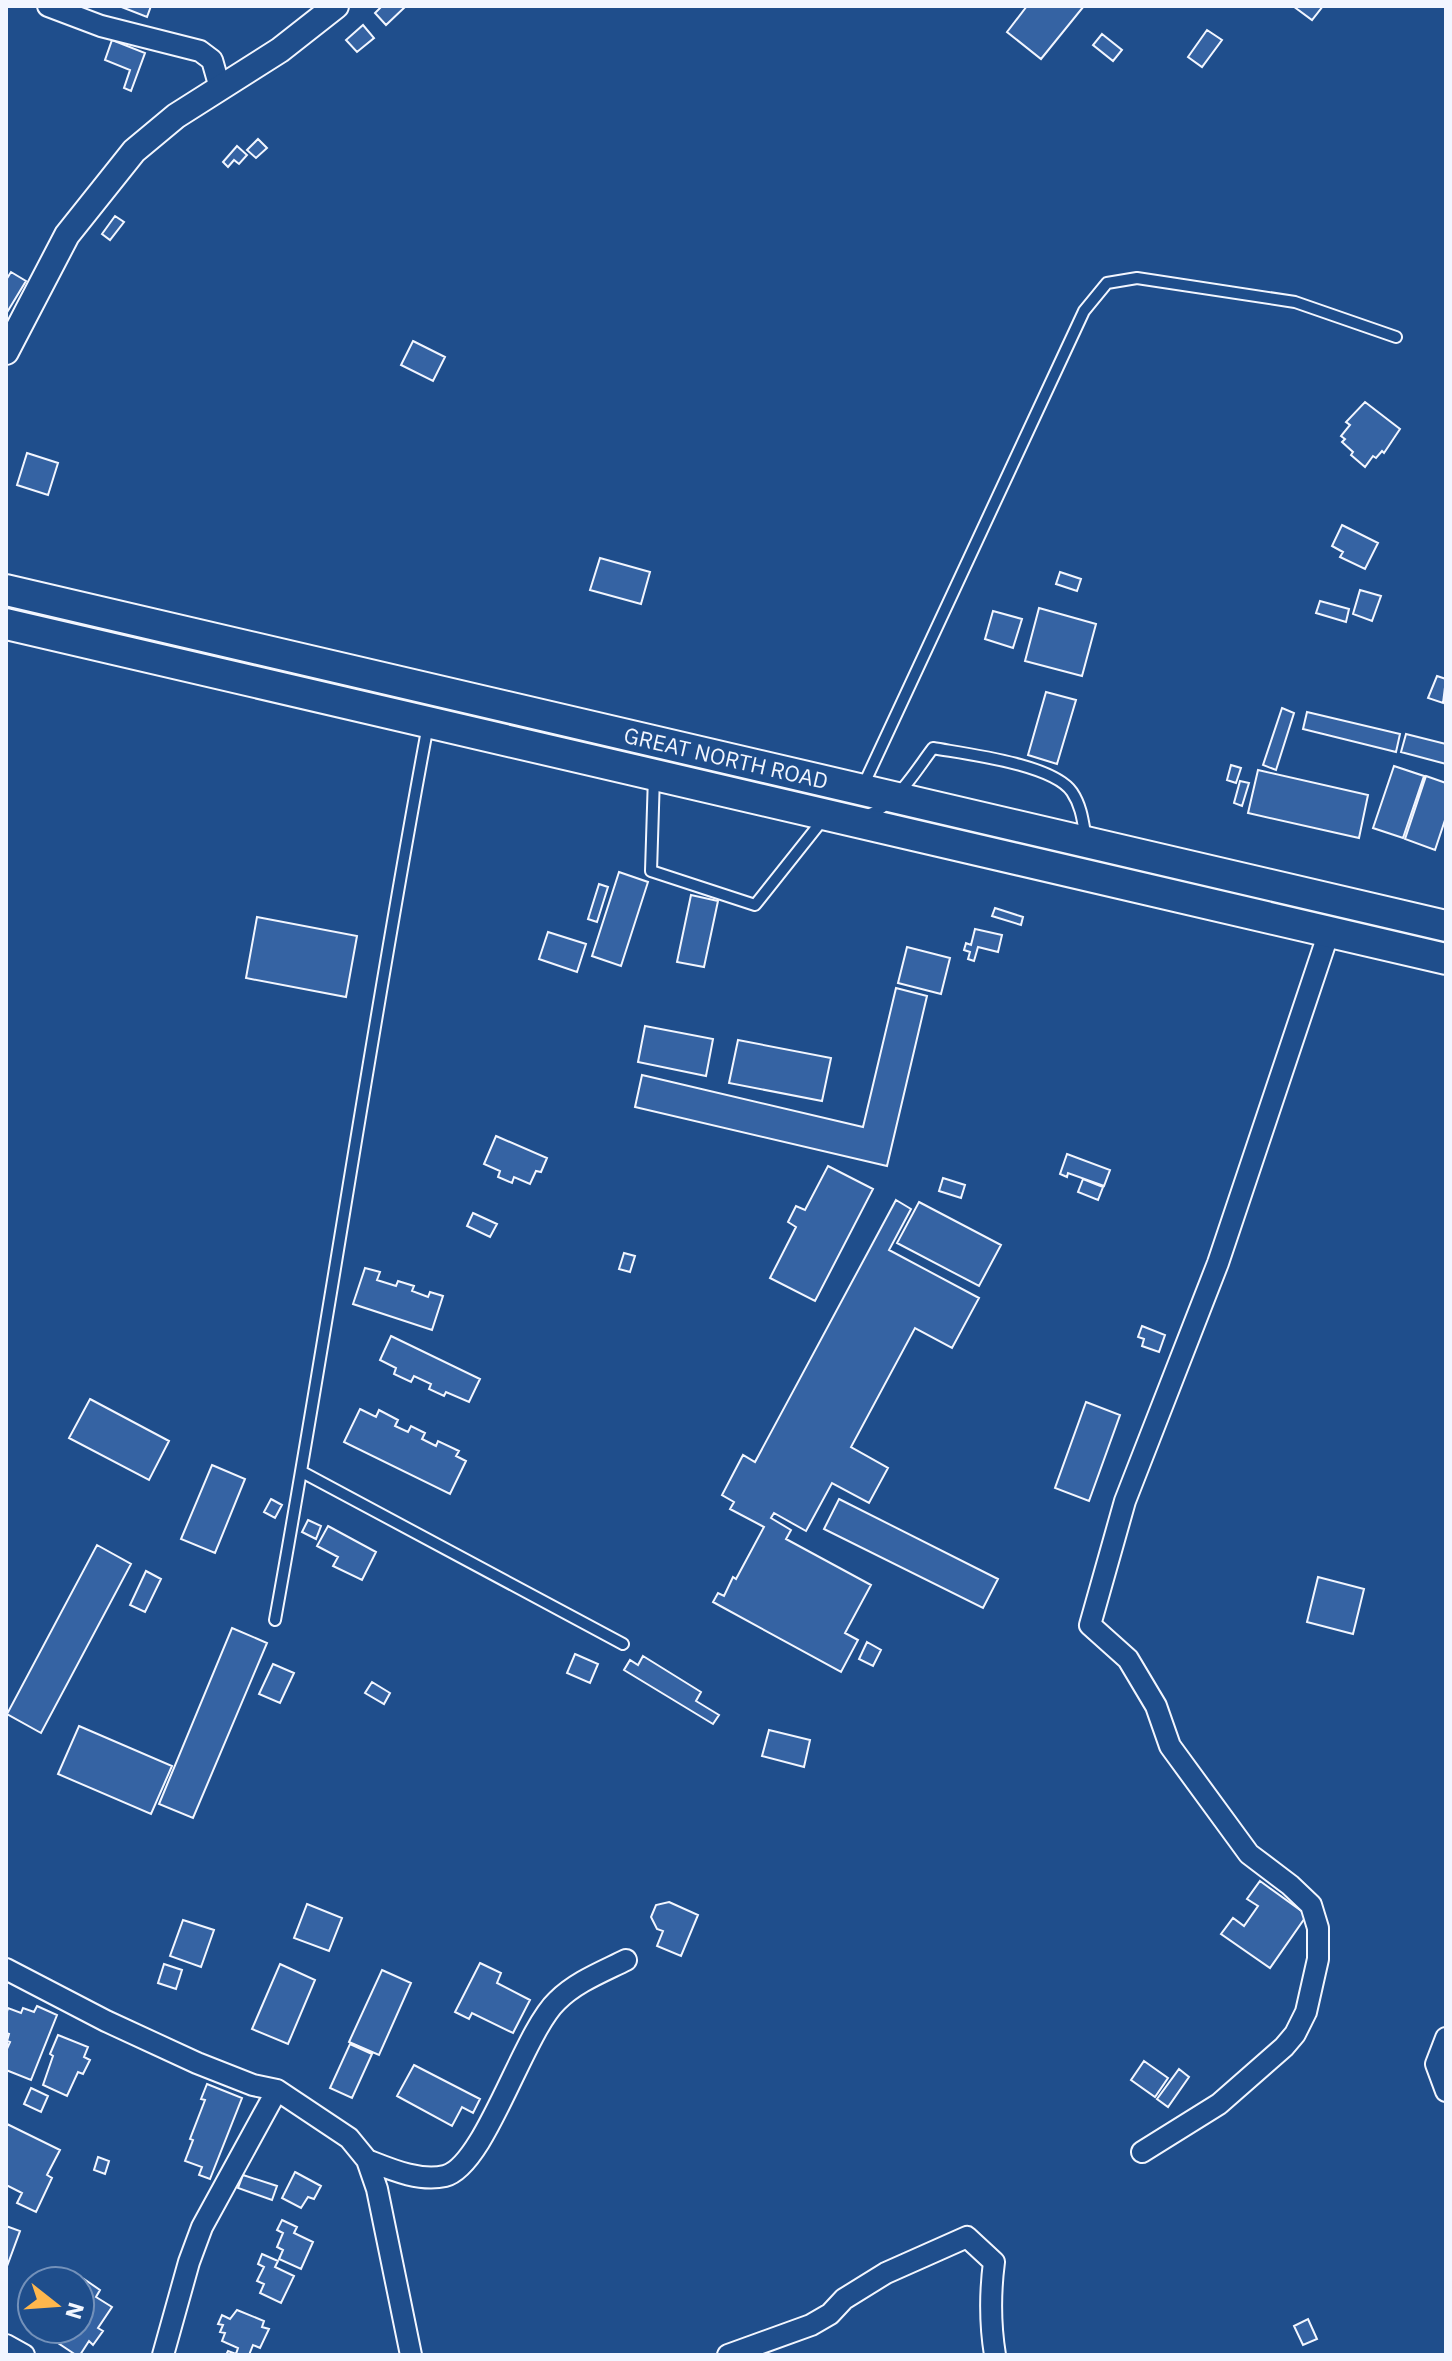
<svg xmlns="http://www.w3.org/2000/svg" width="1452" height="2361" viewBox="0 0 1452 2361" font-family="'IBM Plex Sans',sans-serif">
<style>
.building{fill:#3563a3;stroke:#f2f6ff;stroke-width:2}
.lines{fill:none;stroke-linecap:round;stroke-linejoin:round}
.service-casing{stroke:#f2f6ff;stroke-width:14}
.minor-casing{stroke:#f2f6ff;stroke-width:24}
.tertiary-casing{stroke:#f2f6ff;stroke-width:28}
.primary-casing{stroke:#f2f6ff;stroke-width:34}
.service{stroke:#1f4e8c;stroke-width:10}
.minor{stroke:#1f4e8c;stroke-width:20}
.tertiary{stroke:#1f4e8c;stroke-width:24}
.primary{stroke:#1f4e8c;stroke-width:30}
.labels{text-anchor:middle;stroke-width:6;stroke-linejoin:round;paint-order:stroke}
.street-label{font-size:22px;fill:#f2f6ff;stroke:#1f4e8c}
</style>
<rect width="100%" height="100%" fill="#1f4e8c"/>
<!-- building -->
<path class="building" d="M119,6H151L147,17Z
M382,6H406L386,25L375,13Z
M1027,6H1084L1041,59L1007,32Z
M1293,6H1323L1312,20Z
M363,25L374,38L357,52L346,40Z
M1207,30L1222,40L1202,67L1188,57Z
M1102,34L1122,50L1113,61L1093,45Z
M112,40L145,53L131,91L124,88L130,70L105,60Z
M258,139L267,148L256,158L247,150Z
M237,146L247,155L239,164L234,160L228,167L223,162Z
M115,216L124,222L110,240L102,234Z
M11,272L26,281L6,314V280Z
M413,341L445,357L433,381L401,365Z
M1365,402L1400,429L1384,453L1382,451L1376,458L1373,456L1365,467L1351,455L1353,452L1342,442L1345,439L1341,436L1350,425L1346,422Z
M27,453L58,463L48,495L17,485Z
M1342,525L1378,543L1365,569L1340,557L1343,552L1332,546Z
M600,558L650,572L641,604L590,590Z
M1060,572L1081,579L1077,591L1056,584Z
M1360,590L1381,596L1372,621L1353,614Z
M1320,601L1349,609L1346,622L1316,613Z
M1039,608L1096,624L1082,676L1025,661Z
M993,611L1022,619L1013,648L985,639Z
M1437,676L1446,679L1443,703L1428,698Z
M1046,692L1076,700L1057,764L1028,755Z
M1282,708L1294,713L1276,770L1263,765Z
M1307,712L1400,734L1396,752L1303,729Z
M1406,734L1446,744V764L1401,752Z
M1231,765L1241,768L1236,783L1227,780Z
M1394,766L1424,776L1403,838L1373,828Z
M1258,770L1368,795L1359,838L1248,813Z
M1426,776L1446,783V817L1435,850L1405,839Z
M1240,781L1249,783L1242,806L1234,803Z
M619,872L648,882L621,966L592,956Z
M599,884L608,887L597,922L588,919Z
M691,895L718,901L704,967L677,962Z
M995,908L1023,917L1021,925L992,916Z
M257,917L357,936L346,997L246,978Z
M975,929L1002,935L998,952L978,947L974,961L968,959L970,952L964,950L966,943L971,945Z
M548,932L586,944L577,972L539,959Z
M907,947L950,958L941,994L898,983Z
M896,988L927,996L887,1166L635,1107L642,1075L863,1127Z
M645,1026L713,1039L706,1076L638,1062Z
M738,1040L831,1058L822,1101L729,1083Z
M496,1136L547,1158L541,1172L536,1171L530,1184L514,1177L512,1183L498,1177L500,1171L484,1164Z
M1067,1154L1110,1170L1104,1186L1068,1173L1067,1177L1060,1174Z
M828,1166L873,1189L815,1301L770,1278L796,1227L788,1222L796,1206L805,1210Z
M943,1178L965,1185L961,1198L939,1191Z
M1083,1179L1103,1187L1098,1200L1078,1192Z
M896,1200L911,1209L889,1250L979,1298L952,1348L915,1328L851,1447L888,1468L869,1503L832,1483L806,1531L774,1513L771,1518L791,1530L786,1539L871,1585L845,1633L858,1640L841,1672L713,1602L718,1593L724,1596L733,1577L736,1579L764,1527L730,1509L734,1502L722,1495L743,1455L755,1462Z
M919,1202L1001,1245L979,1286L897,1243Z
M473,1213L497,1224L490,1237L467,1226Z
M624,1253L635,1256L630,1272L619,1269Z
M365,1268L380,1272L377,1280L396,1286L398,1281L414,1286L412,1291L428,1297L430,1292L443,1296L432,1330L353,1304Z
M1142,1326L1165,1335L1159,1352L1142,1346L1144,1339L1138,1337Z
M391,1336L480,1379L469,1402L446,1392L444,1396L429,1389L431,1384L414,1376L411,1382L394,1374L396,1368L380,1360Z
M90,1399L169,1441L149,1480L69,1438Z
M1086,1402L1120,1415L1089,1501L1055,1488Z
M360,1409L376,1417L379,1410L398,1420L395,1426L408,1432L411,1426L425,1433L422,1439L436,1446L438,1441L459,1451L456,1456L466,1461L450,1494L344,1442Z
M212,1465L245,1479L215,1553L181,1539Z
M271,1499L282,1505L275,1518L264,1512Z
M839,1499L998,1579L983,1608L824,1529Z
M308,1520L321,1526L316,1539L302,1532Z
M328,1526L376,1552L362,1580L333,1566L338,1557L317,1546Z
M97,1545L131,1564L41,1733L7,1714Z
M146,1571L161,1579L145,1612L130,1605Z
M1318,1577L1364,1589L1353,1634L1307,1622Z
M232,1628L267,1643L193,1818L159,1804Z
M867,1642L881,1650L873,1666L859,1659Z
M575,1654L598,1664L590,1683L567,1673Z
M643,1656L701,1692L696,1701L719,1715L713,1724L624,1670L630,1660L638,1665Z
M273,1664L294,1673L280,1703L259,1694Z
M372,1682L390,1693L384,1704L365,1693Z
M79,1726L172,1766L151,1814L58,1774Z
M769,1730L810,1740L804,1767L762,1756Z
M1260,1881L1307,1915L1270,1968L1221,1934L1233,1918L1244,1926L1258,1906L1247,1899Z
M669,1902L698,1915L681,1956L657,1946L663,1931L657,1929L651,1917L656,1905Z
M307,1904L342,1918L329,1951L294,1938Z
M183,1920L214,1930L201,1967L170,1956Z
M480,1963L501,1973L497,1983L530,2000L513,2033L472,2013L469,2019L455,2012Z
M164,1964L182,1970L176,1989L158,1983Z
M280,1964L315,1980L288,2044L252,2029Z
M382,1970L411,1983L379,2055L349,2042Z
M37,2006L57,2015L31,2080L6,2070V2051L10,2042L7,2041L9,2034L6,2033V2015L8,2008L21,2013L23,2008L34,2012Z
M58,2035L88,2047L84,2057L90,2060L83,2074L78,2072L67,2096L43,2085L53,2056L50,2054Z
M350,2044L372,2054L352,2098L330,2088Z
M1144,2061L1168,2078L1155,2097L1131,2080Z
M414,2065L480,2099L473,2113L462,2107L452,2126L397,2096Z
M1179,2069L1189,2077L1168,2107L1157,2099Z
M207,2084L242,2098L210,2179L199,2175L202,2167L185,2161L193,2140L190,2139L205,2100L201,2099Z
M31,2088L48,2096L41,2112L24,2104Z
M7,2124L60,2150L47,2175L52,2178L36,2212L17,2203L22,2193L6,2185Z
M98,2157L109,2161L105,2174L94,2170Z
M295,2172L321,2186L314,2199L308,2197L301,2208L282,2198Z
M243,2175L277,2186L272,2200L238,2188Z
M282,2220L297,2227L294,2233L313,2242L301,2269L279,2259L283,2250L277,2247L283,2233L277,2230Z
M6,2226L20,2231L6,2269Z
M262,2254L278,2261L275,2267L294,2276L281,2303L260,2293L264,2284L257,2281L264,2267L258,2264Z
M84,2279L100,2290L96,2297L112,2307L98,2328L103,2331L93,2345L89,2341L80,2355H76L52,2339L56,2334L49,2329H80V2285Z
M237,2310L264,2321L262,2327L269,2329L260,2348L253,2345L249,2355H226L228,2351L236,2354L238,2348L222,2341L225,2333L220,2332L223,2325L218,2324L222,2315L230,2319Z
M1308,2319L1317,2339L1303,2345L1294,2326Z"/>
<g class="lines">
<defs>
<path id="service" d="M654,776L651,871L755,905L825,817
M863,786L1084,311L1107,283L1137,278L1295,302L1396,337
M865,816C896,806 914,773 933,748C966,754 1053,764 1072,792C1082,807 1083,823 1086,839
M302,1472L623,1644
M275,1620C329,1322 372,1023 428,725"/>
<path id="minor" d="M48,6L101,26L200,51L212,60L220,88
M6,1969L106,2021L197,2063L253,2085L277,2090L349,2138L367,2160L377,2189L411,2355
M1446,2038L1436,2064L1446,2091
M1142,2152L1219,2104L1284,2047L1295,2034L1306,2012L1318,1959V1928L1311,1905L1290,1885L1249,1854L1170,1746L1156,1706L1128,1659L1090,1625L1125,1501L1218,1263L1329,932
M367,2160C390,2169 419,2182 445,2176C485,2166 523,2033 557,2001C576,1982 602,1972 626,1960
M6,2345L24,2355
M163,2355L189,2262L202,2227L277,2090
M728,2355L811,2325L830,2314L844,2299L886,2273L967,2237L994,2262C990,2293 990,2324 995,2355"/>
<path id="tertiary" d="M6,352L67,235L134,151L176,116L280,50L336,6"/>
<path id="primary" d="M6,590L1446,926
M6,624L1446,959"/>
</defs>
<!-- service casing -->
<use href="#service" class="service-casing"/>
<!-- minor casing -->
<use href="#minor" class="minor-casing"/>
<!-- tertiary casing -->
<use href="#tertiary" class="tertiary-casing"/>
<!-- primary casing -->
<use href="#primary" class="primary-casing"/>
<!-- service -->
<use href="#service" class="service"/>
<!-- minor -->
<use href="#minor" class="minor"/>
<!-- tertiary -->
<use href="#tertiary" class="tertiary"/>
<!-- primary -->
<use href="#primary" class="primary"/>
</g>
<g class="labels">
<!-- street labels -->
<g class="street-label">
<text transform="translate(726 758) rotate(13)" y="8">GREAT NORTH ROAD</text>
</g>
</g>
<!-- border -->
<rect width="1452" height="2361" fill="none" stroke="#f2f6ff" stroke-width="16"/>
<!-- north arrow -->
<g transform="translate(56 2305) rotate(107)"><circle r="38" fill="#1f4e8c" stroke="#7391ba" stroke-width="2"/>
<path d="M0-6L14 30L0 20L-14 30Z" fill="#ffb74d"/>
<text y="-12" font-size="22" font-weight="bold" text-anchor="middle" fill="#f2f6ff">N</text>
</g>
</svg>
